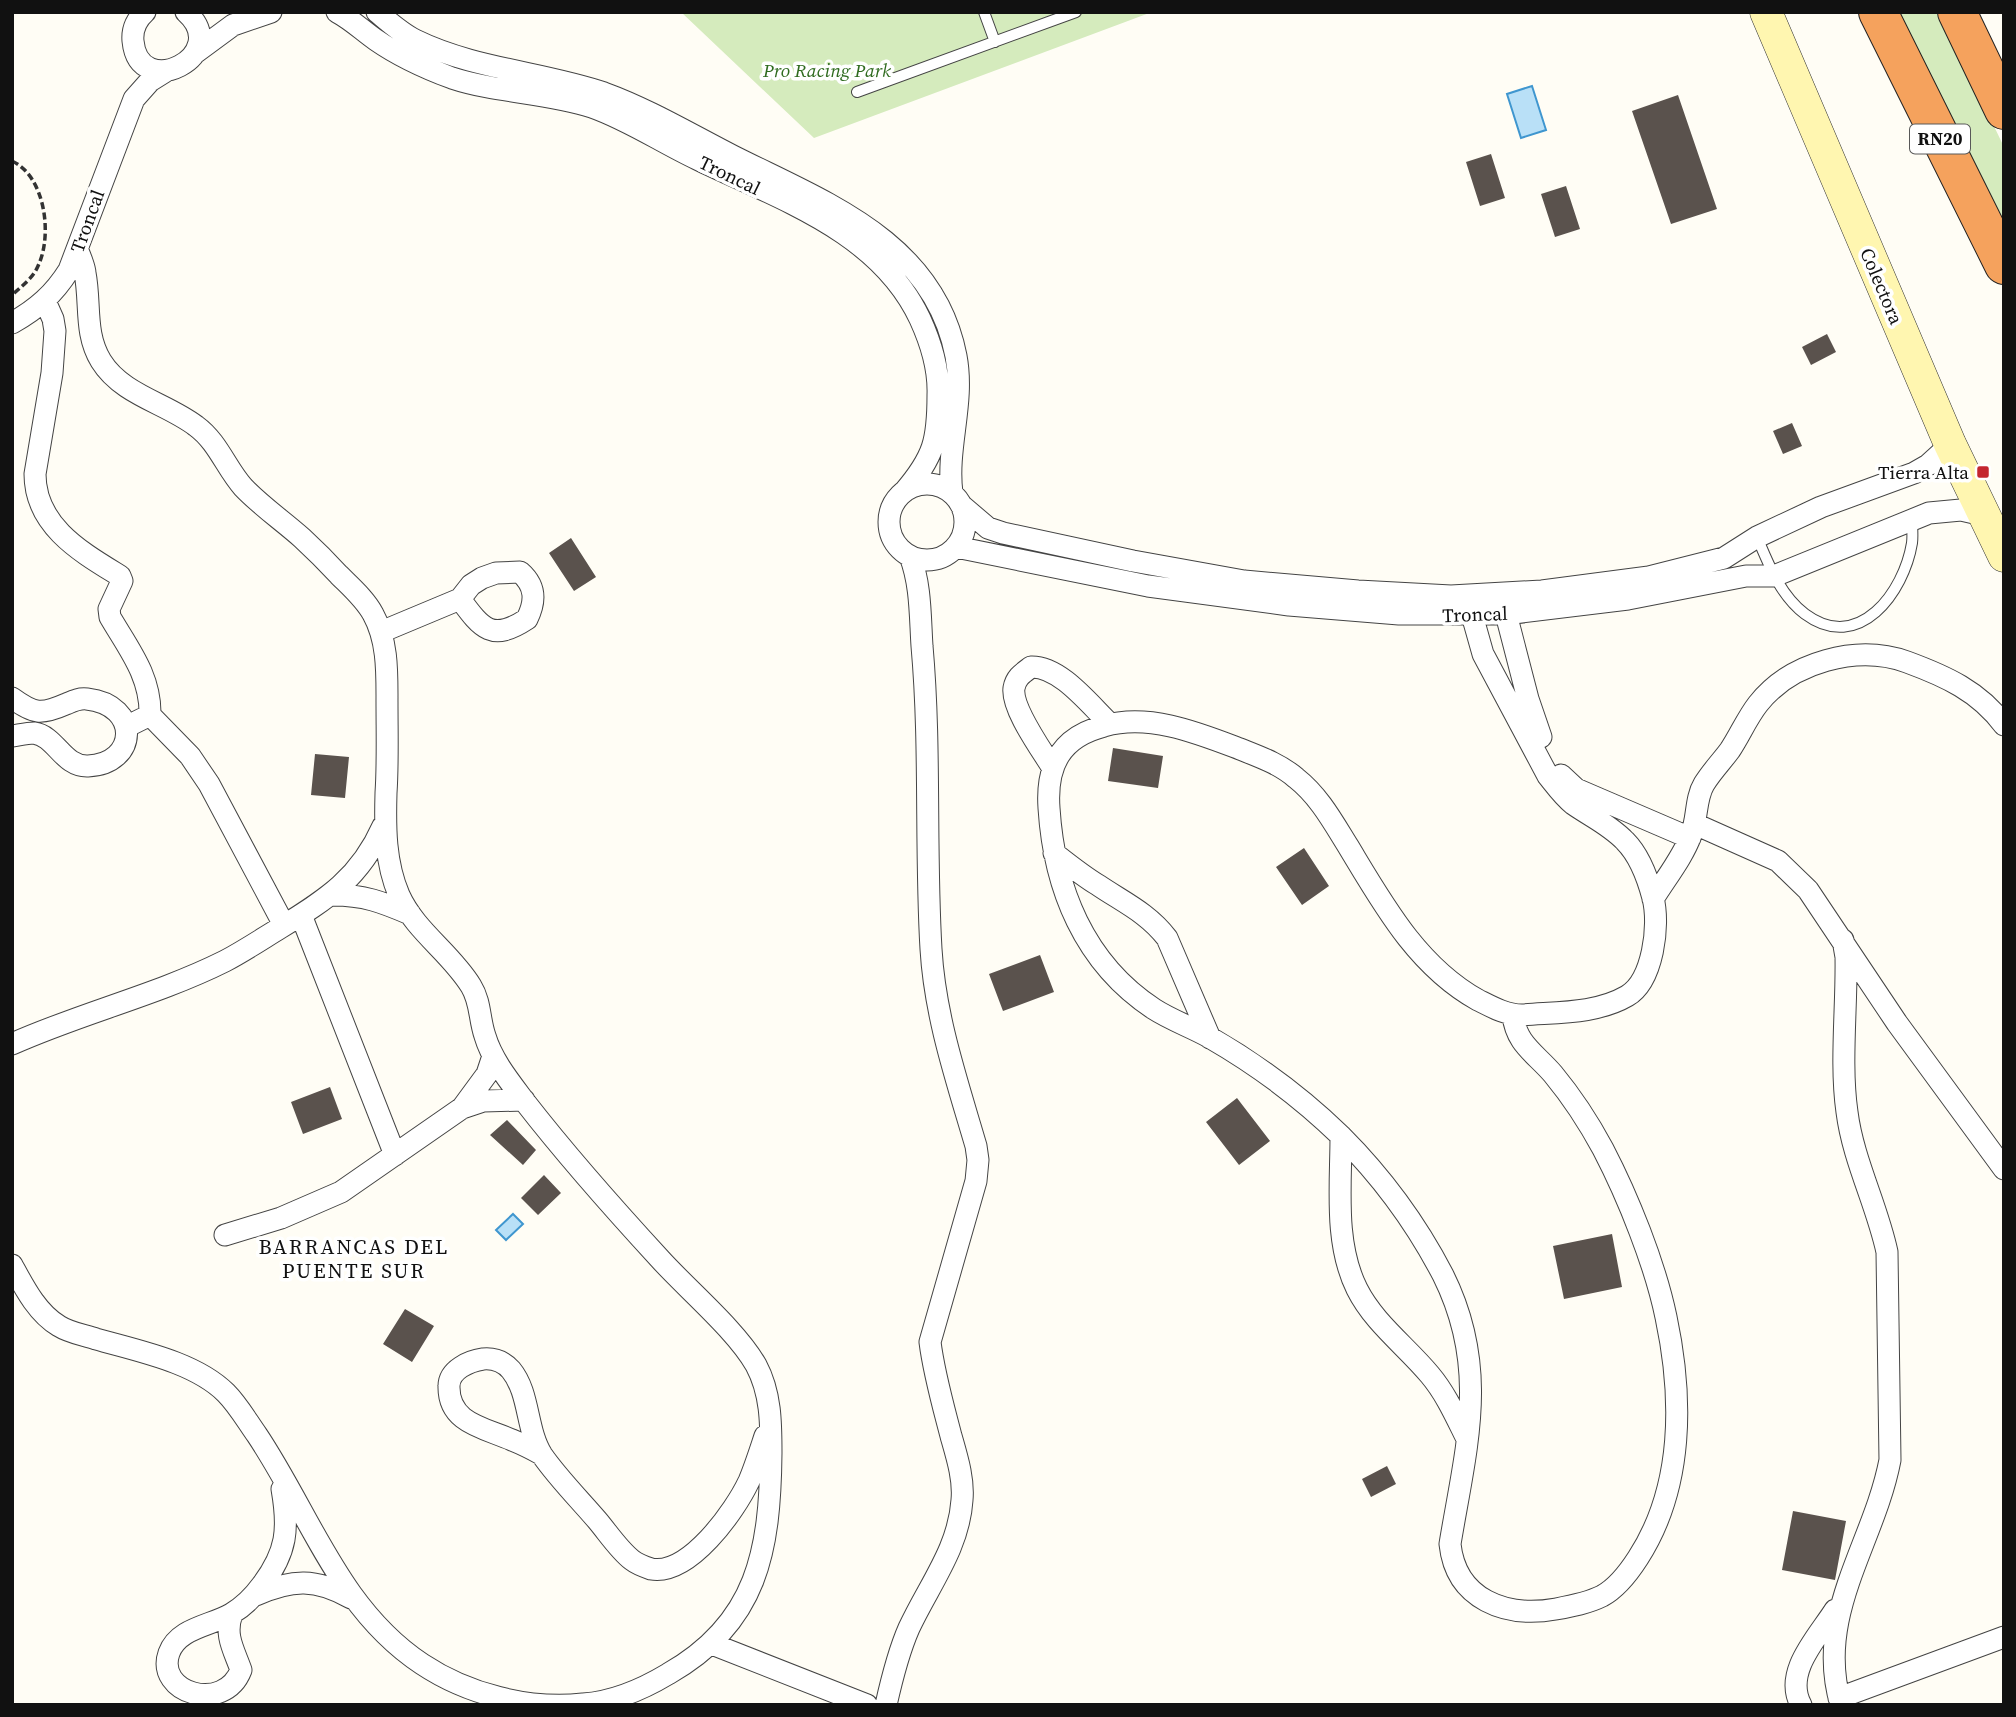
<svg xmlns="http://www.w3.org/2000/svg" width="2016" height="1717" viewBox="0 0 2016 1717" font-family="'Source Serif 4',serif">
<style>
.green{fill:#d5ebbd}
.water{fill:#b9e0f7;stroke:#3f96cf;stroke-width:2}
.building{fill:#5a524d}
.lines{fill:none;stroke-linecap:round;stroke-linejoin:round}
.service-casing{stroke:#444;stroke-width:12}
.minor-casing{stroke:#444;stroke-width:23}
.secondary-casing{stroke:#333;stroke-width:33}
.motorway-casing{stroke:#222;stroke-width:40}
.path{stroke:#333;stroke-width:3.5;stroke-dasharray:7 3.5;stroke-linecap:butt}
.service{stroke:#fff;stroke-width:10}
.minor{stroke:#fff;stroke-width:21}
.secondary{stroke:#fff6b0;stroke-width:32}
.motorway{stroke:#f5a25d;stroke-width:38}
.poi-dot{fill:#c4262e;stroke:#fff;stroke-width:2.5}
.labels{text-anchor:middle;stroke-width:7;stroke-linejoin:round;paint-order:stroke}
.shield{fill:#fff;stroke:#585858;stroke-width:2}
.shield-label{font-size:18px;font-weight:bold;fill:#111}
.park-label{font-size:19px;font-style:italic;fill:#2f6b1f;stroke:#fff}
.street-label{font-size:19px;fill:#111;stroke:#fff}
.poi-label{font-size:19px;fill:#111;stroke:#fff;text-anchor:end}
.neighbourhood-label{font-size:21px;letter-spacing:2px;fill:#111;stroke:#fff}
</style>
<rect width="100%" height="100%" fill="#fffdf5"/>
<!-- green -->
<path class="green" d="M681,12H1152L814,138Z
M1897,12H1939L2004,147V230Z"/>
<!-- water -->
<path class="water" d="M1532,86L1546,130L1521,138L1507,94Z
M513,1214L523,1224L506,1240L496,1230Z"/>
<!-- building -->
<path class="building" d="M1678,95L1717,209L1671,224L1632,111Z
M1491,154L1505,198L1480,206L1466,162Z
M1566,186L1580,229L1555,237L1541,194Z
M1827,334L1836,352L1811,365L1802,347Z
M1792,423L1802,446L1783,454L1773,431Z
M571,538L596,577L574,591L549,553Z
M1113,748L1163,756L1158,788L1108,781Z
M315,754L349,757L345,798L311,795Z
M1304,848L1329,886L1302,905L1276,867Z
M1040,955L1054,992L1003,1011L989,974Z
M330,1087L342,1119L303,1134L291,1102Z
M1237,1098L1270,1141L1239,1165L1206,1122Z
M507,1120L536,1150L523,1165L490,1135Z
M544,1175L561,1193L538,1215L521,1198Z
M1612,1234L1622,1287L1564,1299L1553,1246Z
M405,1309L434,1326L412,1362L383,1344Z
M1387,1466L1396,1484L1371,1497L1362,1479Z
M1793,1511L1846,1521L1835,1580L1782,1570Z"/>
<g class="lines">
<defs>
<path id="service" d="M984,12L995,42
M857,92L1076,12
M1757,537C1769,565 1780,595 1805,614C1859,654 1904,592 1912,543C1913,536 1912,528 1912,521"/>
<path id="minor" d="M145,12C136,20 132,30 133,41C139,103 234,55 186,12
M337,12C352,20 363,31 376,40C399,56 425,68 452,78C497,93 547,92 592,107C629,120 661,142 697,159C779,199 879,231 920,319C931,343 939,369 938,395C938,440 934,457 904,492
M377,12C389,22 401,33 415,40C474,69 542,72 604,93C648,109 690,134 733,156C824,202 934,241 956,356C965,403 946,448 952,493
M195,53L233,25L271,12
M45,301L53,319L55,331L52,373L35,474C35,526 81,552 120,576L122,581L109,609L110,617C128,648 151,676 150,715L128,726
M12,323C37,309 54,294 69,270L134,99L150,81L166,71
M889 522a38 38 0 1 1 76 0a38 38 0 1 1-76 0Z
M961,505L988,528L1003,533L1133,561L1244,581L1358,591L1451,596L1542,591L1649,577L1724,558L1757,537L1821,507L1914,473L1928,465L1950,445
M956,547L1148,586L1289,605L1399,614H1506L1628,599L1746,576H1774L1929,513L1961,510L1983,515
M1506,614L1528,699L1541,737
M1472,615L1483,654L1548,776C1556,786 1563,796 1573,804C1590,816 1610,825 1625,841C1639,855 1648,879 1653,898C1660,925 1653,981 1627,996C1596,1014 1556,1012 1522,1015C1506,1015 1492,1007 1478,1000C1417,966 1383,904 1348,846C1333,822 1319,796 1296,778C1280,764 1260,757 1240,749C1198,733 1149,713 1104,726C1061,737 1046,765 1049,808C1054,888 1084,963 1154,1009C1171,1020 1191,1027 1209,1037C1256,1064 1302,1098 1341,1136C1381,1176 1417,1225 1443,1275C1490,1369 1466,1447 1450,1544C1456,1600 1506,1618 1556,1609C1572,1606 1588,1603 1602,1596C1617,1588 1629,1572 1638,1558C1684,1487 1683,1397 1666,1317C1655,1264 1628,1197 1603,1149C1589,1123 1572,1097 1553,1074C1535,1053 1516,1044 1513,1015
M381,632L460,599L471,585L482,578L496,573L520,572C536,586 536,601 527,619C492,642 482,629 460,599
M12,698C34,714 41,715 66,704C73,701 79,698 87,699C141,705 138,764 88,766C63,767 56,736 34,733C27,733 19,735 12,736
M150,715L190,756L209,784L284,925
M1052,767C1041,749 1011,708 1014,688C1016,677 1023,673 1031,667C1060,666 1089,704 1110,724
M1561,775L1576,789L1690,838
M1695,824L1778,861L1808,890L1897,1023L2004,1169
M1054,853C1068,864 1083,876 1098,885C1123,902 1148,913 1167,938L1210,1038
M333,895C364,895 382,902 410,914
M1653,899C1666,878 1683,857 1691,835C1698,818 1695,799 1704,784C1712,771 1722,761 1730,750C1740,735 1747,718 1758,704C1791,662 1857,644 1907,662C1945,676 1979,691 2004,725
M301,915L395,1155
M12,1044C81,1013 157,995 225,961C244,951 262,939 280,928C327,899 360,878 383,826
M462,1108L483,1101L524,1100
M1341,1136C1341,1186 1334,1243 1357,1289C1374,1323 1406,1346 1430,1375C1446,1394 1456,1417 1467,1439
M225,1235L281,1218L341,1192L462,1108L487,1074L493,1056
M12,1265C24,1287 37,1313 59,1326C70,1333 84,1335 96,1339C138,1351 195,1362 226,1393C238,1405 247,1421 257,1435C310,1514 339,1609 422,1664C467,1694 528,1710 583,1704C612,1702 643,1689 668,1674C758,1623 770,1550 771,1453C771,1423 771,1393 756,1365C736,1330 688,1290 660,1259C614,1209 567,1156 525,1102C510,1082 492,1060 485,1036C479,1019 481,1002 471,986C451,953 415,931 399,895C385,862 385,828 386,793C388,763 387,733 387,702C387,673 388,641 373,614C365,599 351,587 339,575C327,562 315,550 302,538C283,521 261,506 243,487C226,468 218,442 196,426C166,403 122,395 101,361C84,333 91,304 85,273C85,268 79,253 77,249
M541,1454C532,1449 522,1444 512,1440C486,1428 448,1424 449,1386C449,1370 469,1361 483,1359C494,1358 504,1362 511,1370C530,1393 526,1430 542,1455C558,1478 579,1499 597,1520C608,1533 619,1550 632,1560C637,1564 645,1567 651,1569C689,1576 735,1511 749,1481C755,1467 760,1451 765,1436
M256,1595C292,1579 316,1578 351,1598
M232,1614C224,1635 234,1650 241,1670C224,1714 155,1693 169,1653C178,1628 210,1626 231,1614C243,1607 254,1596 262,1585C287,1552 289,1529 282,1489
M712,1644L867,1705
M1839,1698L2004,1637
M886,1705C892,1678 898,1653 909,1628C929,1585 959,1548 962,1500C964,1479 957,1457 951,1436C943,1405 934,1374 930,1342L976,1181L978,1160L976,1146C957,1081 935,1017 931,949C925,848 931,747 922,646C920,616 921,585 910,556
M1801,1705C1783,1672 1818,1637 1835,1610
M1841,1705C1814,1615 1874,1544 1890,1460L1887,1252C1877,1205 1853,1160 1847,1112C1840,1064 1847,1006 1846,957L1843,940"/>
<path id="secondary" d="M1766,12L1950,444L2004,556"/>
<path id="motorway" d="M1878,12L2004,265
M1957,12L2004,110"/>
</defs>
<!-- service casing -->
<use href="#service" class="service-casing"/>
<!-- minor casing -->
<use href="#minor" class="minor-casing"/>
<!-- secondary casing -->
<use href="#secondary" class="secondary-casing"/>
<!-- motorway casing -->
<use href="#motorway" class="motorway-casing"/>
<!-- path -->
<path class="path" d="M12,161C45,176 53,235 38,266C33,278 22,286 12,295"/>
<!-- service -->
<use href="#service" class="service"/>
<!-- minor -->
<use href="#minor" class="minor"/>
<!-- secondary -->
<use href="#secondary" class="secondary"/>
<!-- motorway -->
<use href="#motorway" class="motorway"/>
</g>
<!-- markers -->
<rect class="poi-dot" x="1976" y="465" width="14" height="14" rx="3.5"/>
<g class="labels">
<!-- shield labels -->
<rect class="shield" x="1910" y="124.5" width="60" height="29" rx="5"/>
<g class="shield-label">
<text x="1940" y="145">RN20</text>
</g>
<!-- park labels -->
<g class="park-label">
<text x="827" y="77">Pro Racing Park</text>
</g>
<!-- street labels -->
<g class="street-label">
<text transform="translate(730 175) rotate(26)" y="7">Troncal</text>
<text transform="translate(87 221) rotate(-70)" y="7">Troncal</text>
<text transform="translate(1882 286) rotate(67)" y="7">Colectora</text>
<text transform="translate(1475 614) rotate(-2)" y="7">Troncal</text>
</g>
<!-- poi labels -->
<g class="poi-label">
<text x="1969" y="479">Tierra Alta</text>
</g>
<!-- neighbourhood labels -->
<g class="neighbourhood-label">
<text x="354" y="1254">BARRANCAS DEL<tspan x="354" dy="24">PUENTE SUR</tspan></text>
</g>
</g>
<!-- border -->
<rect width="2016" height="1717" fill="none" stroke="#111111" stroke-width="28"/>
</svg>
